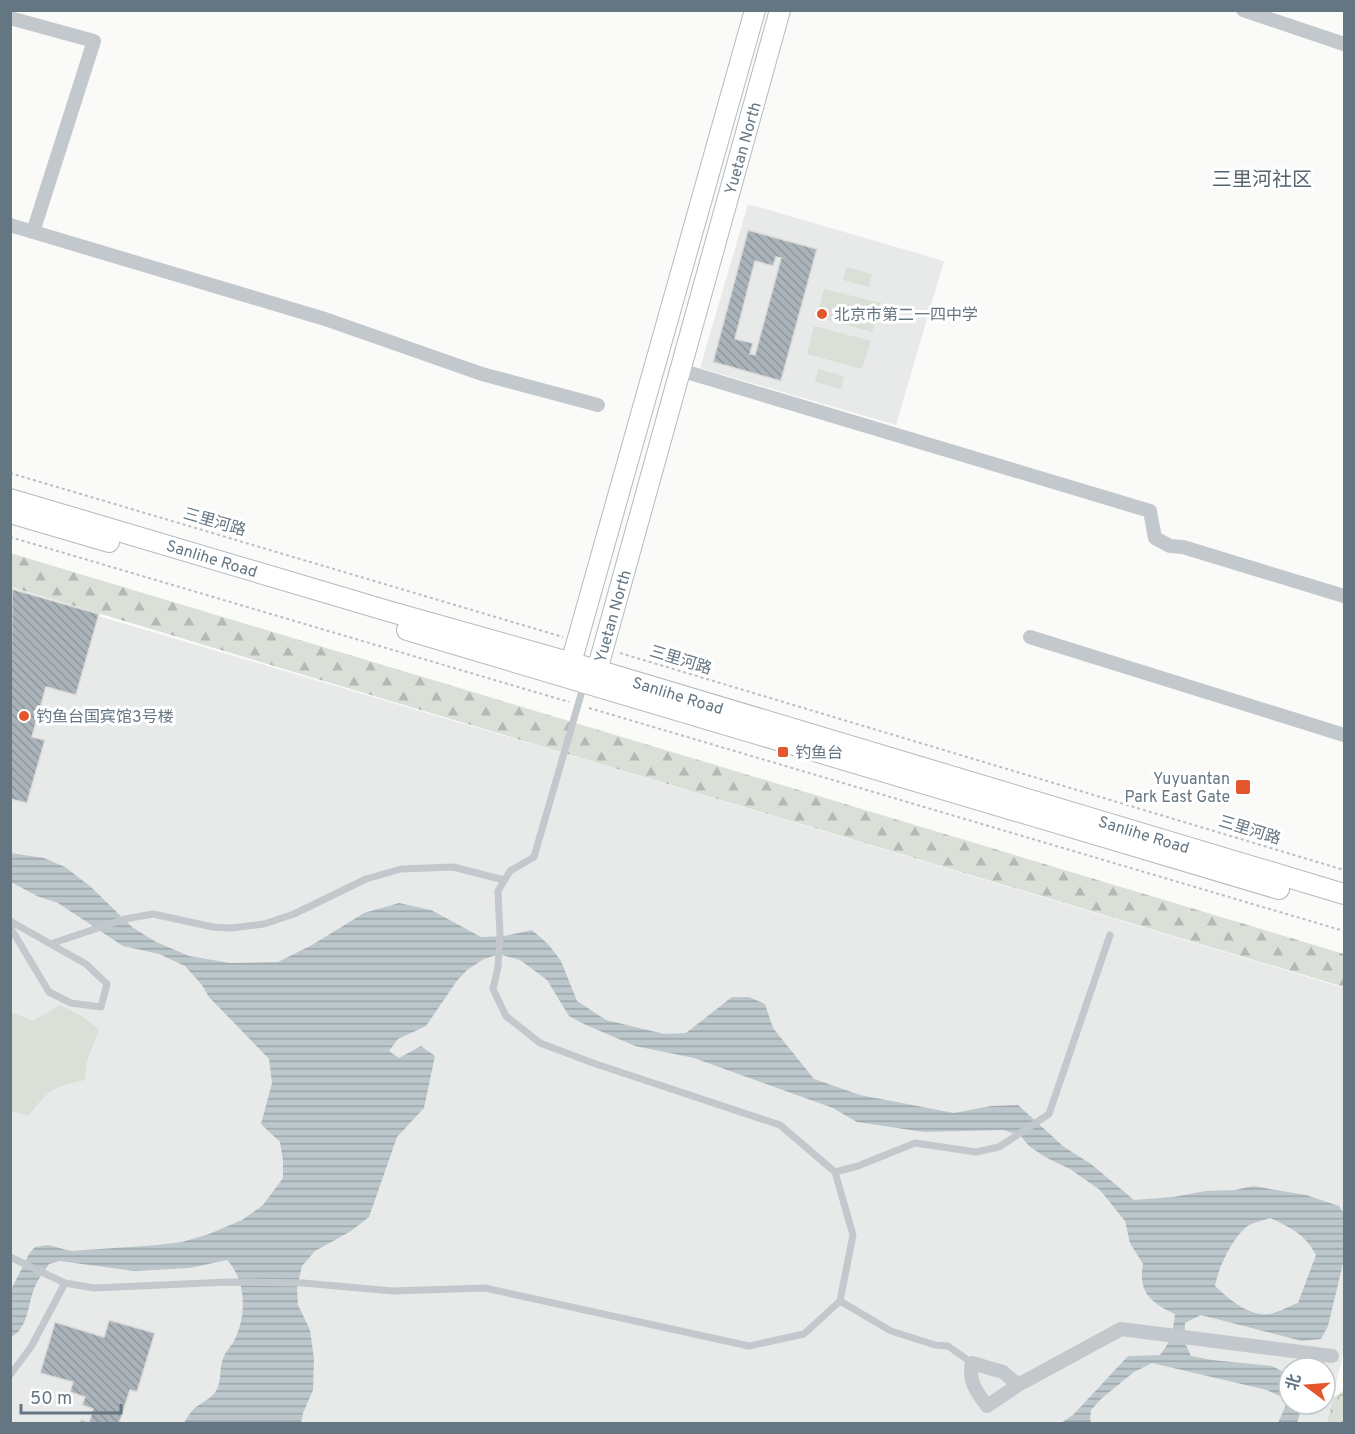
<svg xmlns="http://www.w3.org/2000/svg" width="1355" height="1434" viewBox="0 0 1355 1434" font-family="Overpass,'Noto Sans SC',sans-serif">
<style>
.built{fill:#e8e9e9;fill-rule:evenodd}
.grass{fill:#dadfd7}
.forest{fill:url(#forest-firs)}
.park{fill:url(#park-crowns)}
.water{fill:url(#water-rules);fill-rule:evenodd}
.building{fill:url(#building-back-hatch);stroke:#dcdcda;stroke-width:1.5;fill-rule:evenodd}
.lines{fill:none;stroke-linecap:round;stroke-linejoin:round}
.secondary-casing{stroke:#b3babf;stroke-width:22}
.path{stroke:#bbbfc2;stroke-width:2;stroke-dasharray:3 3;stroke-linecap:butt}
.lane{stroke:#c3c8cc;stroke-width:7}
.street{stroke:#c3c8cc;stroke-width:14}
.secondary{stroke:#fff;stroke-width:20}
.poi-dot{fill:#e4572e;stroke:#fff;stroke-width:2}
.labels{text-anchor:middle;stroke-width:6;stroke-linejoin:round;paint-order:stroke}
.street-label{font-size:16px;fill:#657683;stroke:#fff}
.poi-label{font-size:16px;fill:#657683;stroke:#fff;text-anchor:start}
.quarter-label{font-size:20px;fill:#57646e;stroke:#fff}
</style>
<defs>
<pattern id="forest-firs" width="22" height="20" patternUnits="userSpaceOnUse" patternTransform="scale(1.5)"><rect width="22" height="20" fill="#dadfd7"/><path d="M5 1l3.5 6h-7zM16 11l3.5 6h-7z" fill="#b4b9b4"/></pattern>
<pattern id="park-crowns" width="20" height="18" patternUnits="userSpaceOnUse" patternTransform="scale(1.5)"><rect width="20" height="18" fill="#dadfd7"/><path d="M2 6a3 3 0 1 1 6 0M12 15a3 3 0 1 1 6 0" fill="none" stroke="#b4b9b4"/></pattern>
<pattern id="water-rules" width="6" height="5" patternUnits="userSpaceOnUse" patternTransform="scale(1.5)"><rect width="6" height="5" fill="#bbc7cb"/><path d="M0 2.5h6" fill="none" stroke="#9ca6aa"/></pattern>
<pattern id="building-back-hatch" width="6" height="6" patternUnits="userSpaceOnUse" patternTransform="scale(1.5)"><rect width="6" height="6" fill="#aab3b9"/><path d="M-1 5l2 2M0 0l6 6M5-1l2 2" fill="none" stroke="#8e969c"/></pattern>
</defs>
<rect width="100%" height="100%" fill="#fafaf8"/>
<!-- built -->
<path class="built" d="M748,204L944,261L896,425L700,368Z
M10,590L583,759L1344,988V1349L1327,1423H11ZM1289,1368H1325V1404H1289Z"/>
<!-- grass -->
<path class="grass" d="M846,267L872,274L869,287L843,280Z
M824,289L881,303L872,332L817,317Z
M814,326L871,341L862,369L807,354Z
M818,369L844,376L841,389L815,382Z
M60,1005L82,1016L99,1030L87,1061L85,1080C52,1087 49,1090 28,1116L11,1111V1012L33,1021Z"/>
<!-- forest -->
<path class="forest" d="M10,553L1344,954V987L11,587Z"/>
<!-- park -->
<path class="park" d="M1344,1390V1423H1327L1333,1398Z"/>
<!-- water -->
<path class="water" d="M10,853L44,858L65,867L91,887L132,927L156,942L189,956L230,963L278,962L312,945L364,913L399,903L431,910L481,937L504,936L532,930L548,944L561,961L577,1001L606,1020L664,1034L686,1033L732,997H749L765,1004L773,1028L814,1079L860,1095L954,1113L991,1106L1018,1105L1064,1147L1091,1164L1134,1200L1173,1197L1206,1191L1235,1190L1253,1186L1306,1195L1339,1206L1344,1213V1259L1328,1326L1321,1339L1302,1341L1201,1315L1185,1323L1184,1341L1191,1356L1212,1360L1272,1366L1289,1375V1404H1303L1297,1423H1278L1288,1400L1267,1390L1152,1363L1134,1372L1102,1398L1091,1410L1090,1420L1092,1423H1061L1073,1415L1128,1356L1160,1355C1172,1340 1173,1332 1175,1314C1150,1302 1138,1292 1143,1264L1130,1243L1125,1221L1100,1190L1070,1169L1045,1157L1029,1146L1021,1136L1003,1130L924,1132L857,1122L833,1108L694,1058L635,1046L586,1025L569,1016L547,980L520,960L499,954L484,959L467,970L456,982L426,1026L398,1039L389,1051L399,1058L421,1046L435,1056L424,1108L397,1137L369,1217L351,1231L315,1251L302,1266L297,1288L298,1305L310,1330L314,1359L313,1390L303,1413L301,1423H184C187,1418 190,1412 195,1408C201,1403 212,1398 216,1391C222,1380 219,1369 223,1359C225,1351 232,1346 235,1339C247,1314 246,1280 227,1260L190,1268L134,1271L60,1261L49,1264C44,1272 37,1280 34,1289C28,1304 28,1329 11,1337V1290L29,1254L35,1247L48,1245L71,1251L158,1245L182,1242L209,1234L242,1220L263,1205L283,1178V1161L280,1142L261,1124L272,1083L269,1059L209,997L202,985L185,966L159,954L123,946L58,903L37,896L11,882ZM1270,1218C1291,1228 1305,1234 1316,1255L1298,1303C1289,1306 1279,1312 1270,1314C1249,1317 1229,1299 1215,1286C1218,1268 1234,1233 1251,1224C1257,1222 1264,1220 1270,1218Z"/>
<!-- building -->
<path class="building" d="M748,230L817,249L781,381L713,362ZM776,257L781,258L755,355L750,354L753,343L735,339L755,261L773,266Z
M12,589L99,614L76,695L46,687L32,737L45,740L27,803L10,799Z
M109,1320L155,1333L137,1392L130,1390L119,1424H80L81,1420L89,1422L93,1409L82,1405L85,1397L70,1392L73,1382L40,1373L55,1322L104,1337Z"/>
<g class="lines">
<defs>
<path id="secondary" d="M10,499L388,611L597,670L1344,894
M10,513L109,542
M407,630L1279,889
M571,663L755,10
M589,677L597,670L603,649L780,10"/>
</defs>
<!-- secondary casing -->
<use href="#secondary" class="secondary-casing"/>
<!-- path -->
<path class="path" d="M10,473L563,637
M10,537L569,702
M620,653L1344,870
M589,708L1344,931"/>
<!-- lane -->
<path class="lane" d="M10,921L86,964L107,984L101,1007L71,1003L49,992L10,927
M53,943L125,919L153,914L213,927L231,928L264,924L294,914L366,879L401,869L453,867L504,880
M835,1172L858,1166L915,1143L976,1152L999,1147L1049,1114L1110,935
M10,1257L65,1283L94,1288L229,1282L303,1283L393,1291L485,1288L749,1346L804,1334L840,1301L853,1235L835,1172L780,1125L593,1063L540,1043L506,1016L493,989L498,967L500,935L498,891L510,871L534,857L584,684
M840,1301L891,1331L935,1345L948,1346L972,1363
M10,1375L31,1347L65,1283"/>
<!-- street -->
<path class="street" d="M1243,10L1344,44
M10,18L94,41L33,232
M10,225L325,319L482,374L598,405
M680,370L1150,511L1155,538L1170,546L1183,547L1344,596
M1030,637L1344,735
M972,1363L1003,1372L1018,1385L987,1406C976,1391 968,1381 972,1363Z
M1018,1385L1121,1329L1332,1356"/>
<!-- secondary -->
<use href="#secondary" class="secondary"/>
</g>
<!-- markers -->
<g class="poi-dot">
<circle cx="822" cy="314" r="6"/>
<circle cx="24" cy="716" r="6"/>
<rect x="777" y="746" width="12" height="12" rx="3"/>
<rect x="1235" y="779" width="16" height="16" rx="3"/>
</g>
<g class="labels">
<!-- street labels -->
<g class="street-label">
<text transform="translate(742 148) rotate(-74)" y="6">Yuetan North</text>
<text transform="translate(215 521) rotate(16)" y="6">三里河路</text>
<text transform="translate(212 558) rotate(17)" y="6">Sanlihe Road</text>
<text transform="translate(612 616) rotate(-74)" y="6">Yuetan North</text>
<text transform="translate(681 659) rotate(17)" y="6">三里河路</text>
<text transform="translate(678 695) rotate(17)" y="6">Sanlihe Road</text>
<text transform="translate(1250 829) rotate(17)" y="6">三里河路</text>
<text transform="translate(1144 834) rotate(17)" y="6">Sanlihe Road</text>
</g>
<!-- poi labels -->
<g class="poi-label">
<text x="834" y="320">北京市第二一四中学</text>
<text x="36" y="722">钓鱼台国宾馆3号楼</text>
<text x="795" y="758">钓鱼台</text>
<text x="1230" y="784" text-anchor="end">Yuyuantan<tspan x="1230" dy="18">Park East Gate</tspan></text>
</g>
<!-- quarter labels -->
<g class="quarter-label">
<text x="1262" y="186">三里河社区</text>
</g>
</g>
<!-- border -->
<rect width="1355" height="1434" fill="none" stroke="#657683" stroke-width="24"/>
<!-- north arrow -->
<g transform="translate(1307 1386) rotate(286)"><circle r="28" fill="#ffffff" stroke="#c1c8cd" stroke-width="1.5"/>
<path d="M0-4.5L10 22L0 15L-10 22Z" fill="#e4572e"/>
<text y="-9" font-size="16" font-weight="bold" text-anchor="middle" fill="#657683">北</text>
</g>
<!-- scale -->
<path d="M21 1404v9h100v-9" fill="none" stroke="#657683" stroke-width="3"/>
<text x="30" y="1404" font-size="18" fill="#657683" stroke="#ffffff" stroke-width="4.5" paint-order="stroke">50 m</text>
</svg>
